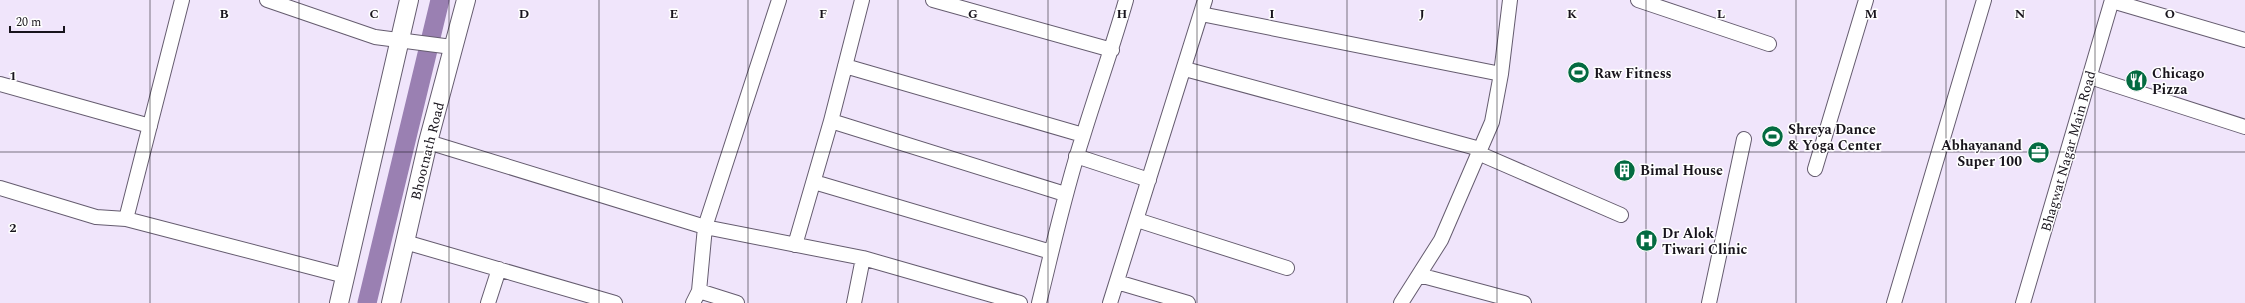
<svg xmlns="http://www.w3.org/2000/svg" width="2245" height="303" viewBox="0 0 2245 303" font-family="Spectral,serif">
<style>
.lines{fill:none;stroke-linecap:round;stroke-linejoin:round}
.canal{stroke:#9a80b2;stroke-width:19}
.minor-casing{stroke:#655c6f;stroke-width:16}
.tertiary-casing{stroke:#655c6f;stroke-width:20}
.minor{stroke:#fff;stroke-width:14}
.tertiary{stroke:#fff;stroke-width:18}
.grid{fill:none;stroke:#18141c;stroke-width:1;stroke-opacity:0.55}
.labels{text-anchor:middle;stroke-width:3;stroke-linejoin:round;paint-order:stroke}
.poi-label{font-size:14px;font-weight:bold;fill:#18141c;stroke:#fff;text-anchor:start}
.street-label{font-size:14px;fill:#18141c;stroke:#fff}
.grid-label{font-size:13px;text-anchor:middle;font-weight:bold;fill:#18141c;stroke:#fff;stroke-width:3;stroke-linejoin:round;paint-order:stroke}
</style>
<rect width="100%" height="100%" fill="#f0e5fb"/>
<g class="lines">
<!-- canal -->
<path class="canal" d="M367,303L440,0"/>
<defs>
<path id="minor" d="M267,0L375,37L452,47
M933,0L1112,50
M1638,0L1769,44
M2112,1L2245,40
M1201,14L1501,74L1492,122L1441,240L1401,303
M845,66L1083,135
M1185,69L1480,149
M1501,74L1510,0
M2090,77L2245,127
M0,84L150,126
M831,121L1065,194
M428,142L705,227L779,0
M1478,153L1621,215
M1076,156L1149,180
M1815,169L1866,0
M814,182L1051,252
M0,188L96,217L126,219L345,276
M126,219L182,0
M1137,220L1287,268
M405,242L615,303
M795,245L831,121L862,0
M1419,275L1524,303
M1117,282L1188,303
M699,291L737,303
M488,303L499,269
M693,303L699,291L705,227L863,258
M854,303L863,258L1020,303
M1039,303C1053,247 1065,191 1083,136C1097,90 1113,46 1126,0
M1110,303L1205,0
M1709,303L1744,139
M1894,303L1984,0
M2023,303L2112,0"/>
<path id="tertiary" d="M339,303L409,0
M391,303L428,142L466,0"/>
</defs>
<!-- minor casing -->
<use href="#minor" class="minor-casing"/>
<!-- tertiary casing -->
<use href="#tertiary" class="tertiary-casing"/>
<!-- minor -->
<use href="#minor" class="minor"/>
<!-- tertiary -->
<use href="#tertiary" class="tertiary"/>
</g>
<!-- grid -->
<path class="grid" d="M150,0V303M299,0V303M449,0V303M599,0V303M748,0V303M898,0V303M1048,0V303M1197,0V303M1347,0V303M1497,0V303M1646,0V303M1796,0V303M1946,0V303M2095,0V303M0,152H2245"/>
<!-- icons -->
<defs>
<symbol id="stadium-disc" viewBox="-11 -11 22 22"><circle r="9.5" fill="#046b41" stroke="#fff"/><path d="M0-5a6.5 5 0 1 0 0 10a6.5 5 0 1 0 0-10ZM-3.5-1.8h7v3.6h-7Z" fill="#fff"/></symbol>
<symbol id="restaurant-disc" viewBox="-11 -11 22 22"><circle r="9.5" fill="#046b41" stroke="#fff"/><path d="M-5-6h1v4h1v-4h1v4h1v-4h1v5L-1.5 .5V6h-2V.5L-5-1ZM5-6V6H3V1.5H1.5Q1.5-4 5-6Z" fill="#fff"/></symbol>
<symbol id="office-disc" viewBox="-11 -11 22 22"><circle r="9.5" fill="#046b41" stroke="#fff"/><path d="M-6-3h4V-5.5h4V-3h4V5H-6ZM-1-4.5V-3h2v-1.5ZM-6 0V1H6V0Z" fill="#fff"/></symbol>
<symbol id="building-disc" viewBox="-11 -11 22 22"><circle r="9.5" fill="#046b41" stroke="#fff"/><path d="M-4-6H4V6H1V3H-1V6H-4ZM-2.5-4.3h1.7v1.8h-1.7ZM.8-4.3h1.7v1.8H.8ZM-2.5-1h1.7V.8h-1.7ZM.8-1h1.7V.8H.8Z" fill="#fff"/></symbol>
<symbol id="hospital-disc" viewBox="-11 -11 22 22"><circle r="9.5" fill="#046b41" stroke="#fff"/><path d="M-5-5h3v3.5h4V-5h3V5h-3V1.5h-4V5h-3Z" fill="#fff"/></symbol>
</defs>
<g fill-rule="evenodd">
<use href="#stadium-disc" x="1566" y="60" width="25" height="25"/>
<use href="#restaurant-disc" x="2124" y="68" width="25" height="25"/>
<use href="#stadium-disc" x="1760" y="124" width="25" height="25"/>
<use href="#office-disc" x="2026" y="140" width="25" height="25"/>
<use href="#building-disc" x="1612" y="158" width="25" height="25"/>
<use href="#hospital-disc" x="1634" y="228" width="25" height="25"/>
</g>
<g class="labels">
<!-- poi labels -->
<g class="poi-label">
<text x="1594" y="78">Raw Fitness</text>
<text x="2152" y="78">Chicago<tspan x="2152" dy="16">Pizza</tspan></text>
<text x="1788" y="134">Shreya Dance<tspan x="1788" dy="16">&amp; Yoga Center</tspan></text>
<text x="2022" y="150" text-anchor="end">Abhayanand<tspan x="2022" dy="16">Super 100</tspan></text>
<text x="1640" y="175">Bimal House</text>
<text x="1662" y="238">Dr Alok<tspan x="1662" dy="16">Tiwari Clinic</tspan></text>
</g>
<!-- street labels -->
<g class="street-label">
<text transform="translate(427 151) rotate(-76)" y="5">Bhootnath Road</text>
<text transform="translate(2068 151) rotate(-74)" y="5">Bhagwat Nagar Main Road</text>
</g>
</g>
<g class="grid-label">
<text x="224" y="18">B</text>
<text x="374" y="18">C</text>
<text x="524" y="18">D</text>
<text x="674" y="18">E</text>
<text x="823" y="18">F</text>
<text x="973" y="18">G</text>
<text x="1122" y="18">H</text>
<text x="1272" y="18">I</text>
<text x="1422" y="18">J</text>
<text x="1572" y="18">K</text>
<text x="1721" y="18">L</text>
<text x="1871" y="18">M</text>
<text x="2020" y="18">N</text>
<text x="2170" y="18">O</text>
<text x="13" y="80">1</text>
<text x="13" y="232">2</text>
</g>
<!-- scale -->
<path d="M10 26v6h54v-6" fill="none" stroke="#18141c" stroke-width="2"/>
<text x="16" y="26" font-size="12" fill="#18141c" stroke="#ffffff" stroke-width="3" paint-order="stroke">20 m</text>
</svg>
